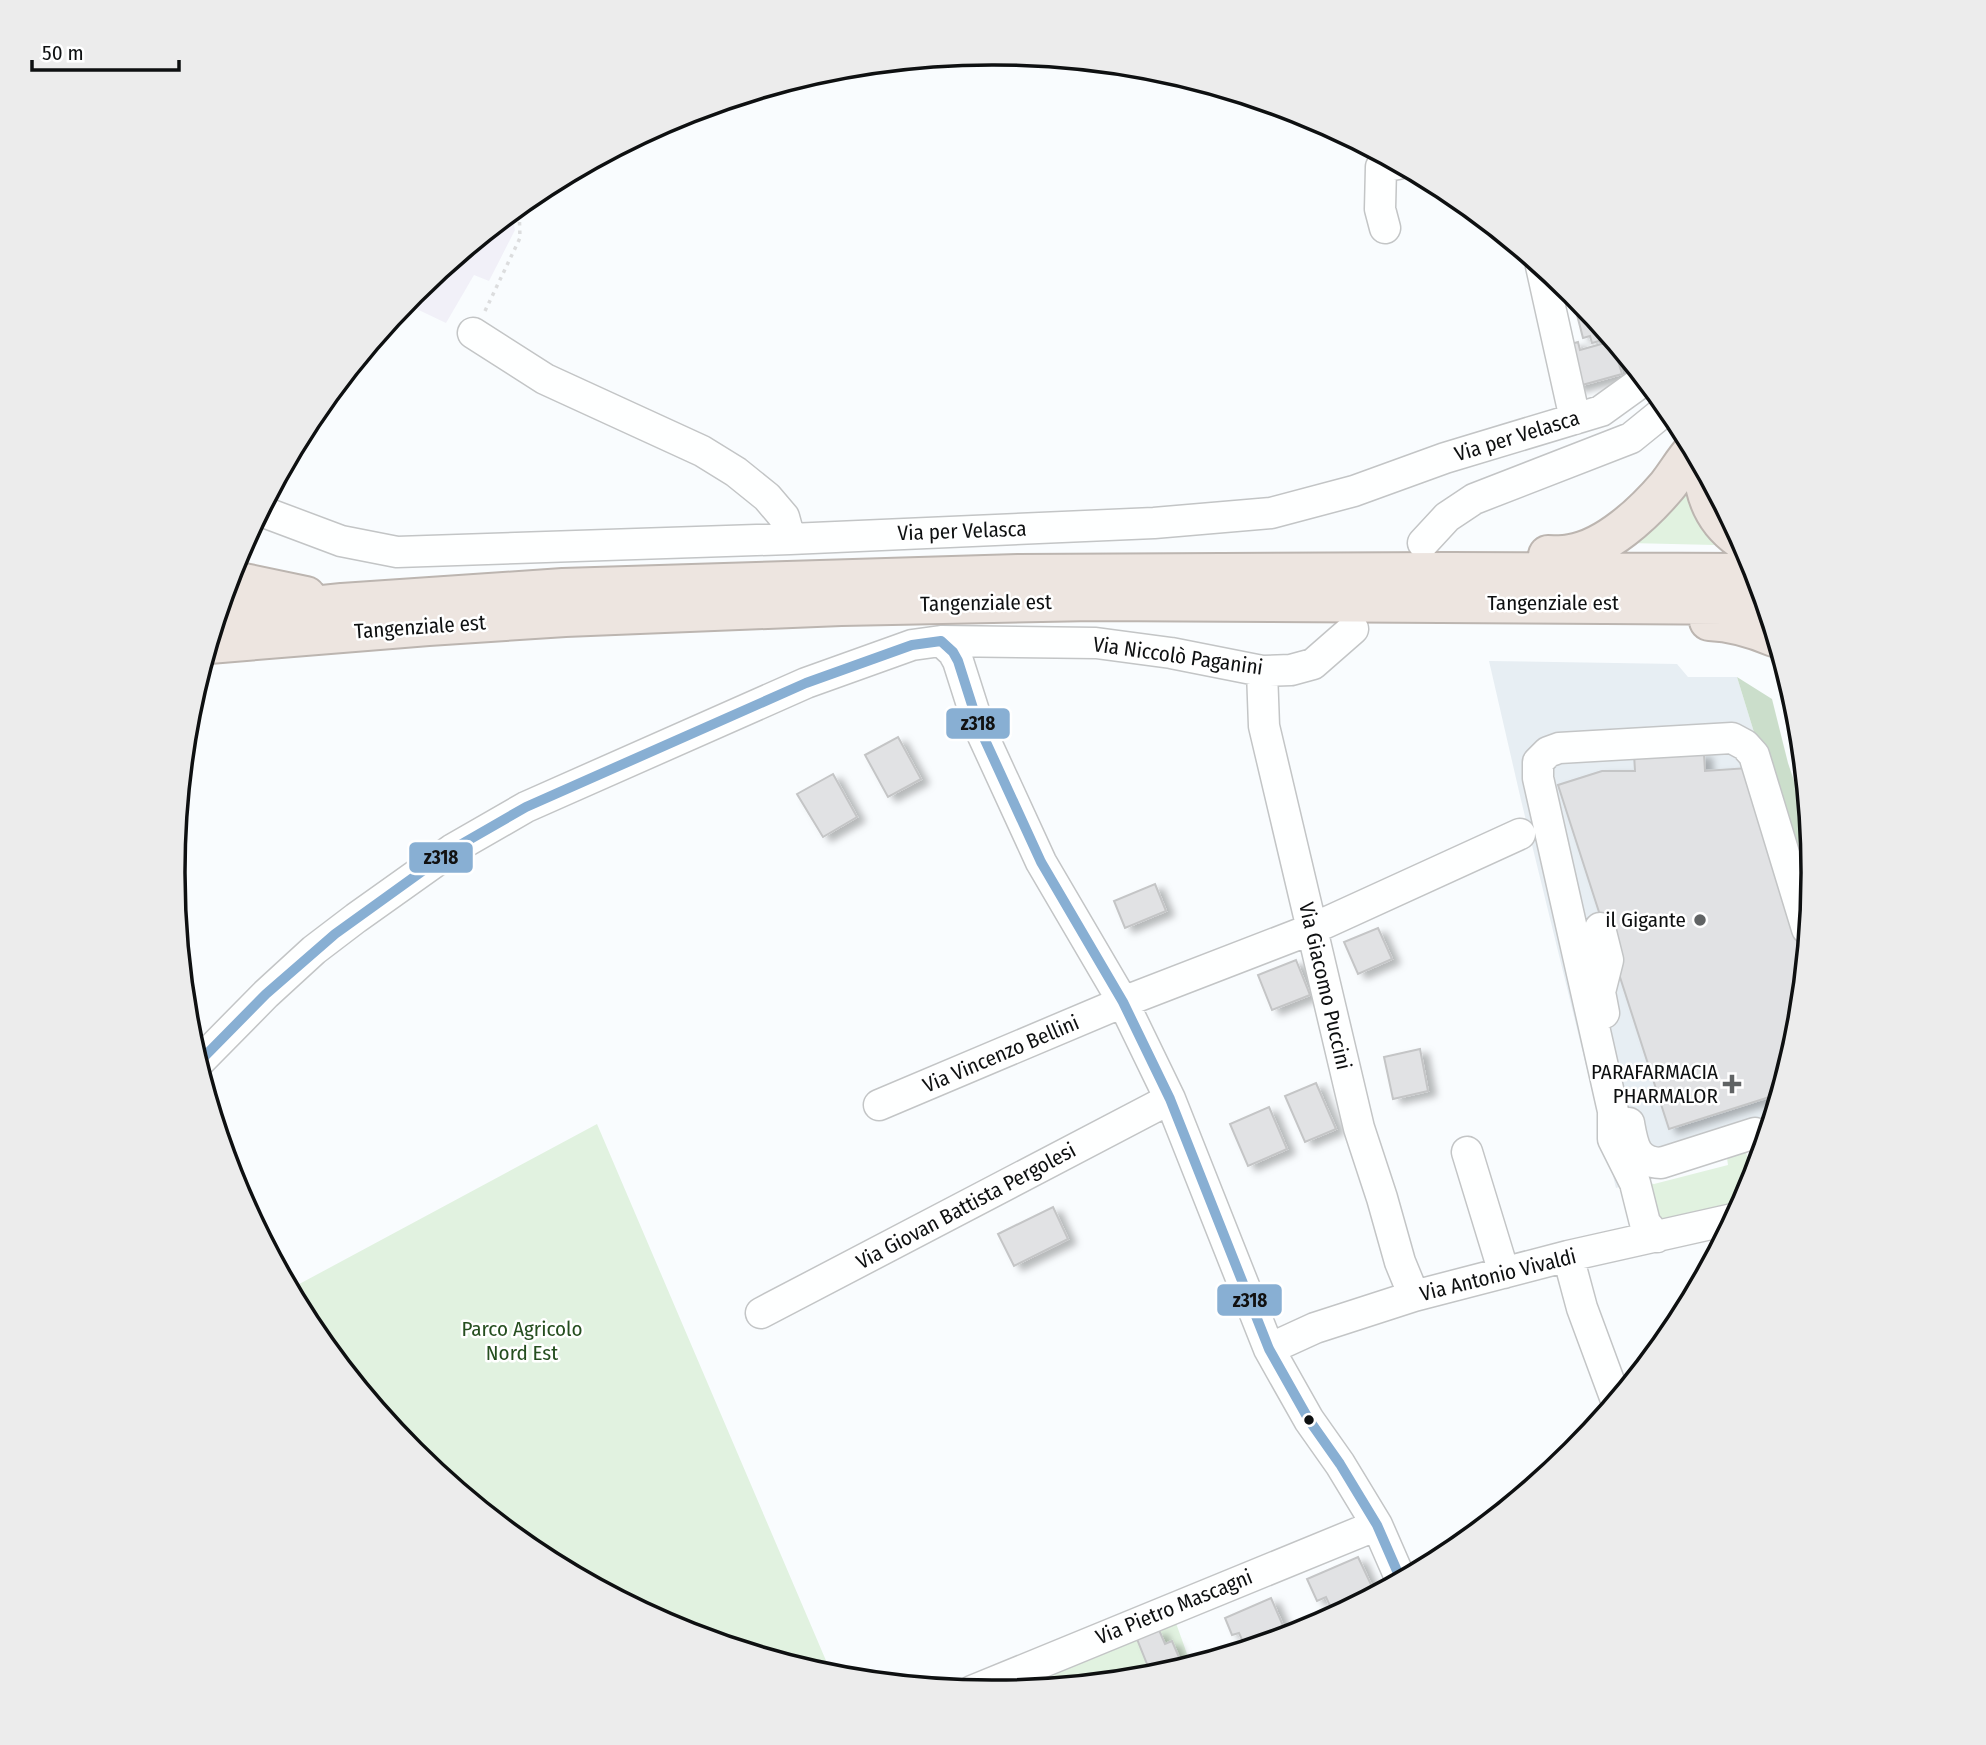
<svg xmlns="http://www.w3.org/2000/svg" width="1986" height="1745" viewBox="0 0 1986 1745" font-family="'Fira Sans Condensed',sans-serif">
<style>
.built{fill:#e7eef3}
.industrial{fill:#f1f0f8}
.green{fill:#e1f2e0}
.forest{fill:#cbdecb}
.building{fill:#e1e2e4;stroke:#c4c5c6;stroke-width:2;filter:url(#shadow)}
.lines{fill:none;stroke-linecap:round;stroke-linejoin:round}
.minor-casing{stroke:#c3c5c6;stroke-width:33}
.highway-casing{stroke:#bcb5b0;stroke-width:42}
.path{stroke:#dcddde;stroke-width:3.5;stroke-dasharray:3.5 5;stroke-linecap:butt}
.minor{stroke:#feffff;stroke-width:30}
.highway{stroke:#ede5e0;stroke-width:38}
.bus-1-casing{stroke:#fff;stroke-width:16}
.bus-1{stroke:#88afd3;stroke-width:10}
.poi-dot{fill:#606364;stroke:#fff;stroke-width:2.5}
.bus-dot{fill:#0e1011;stroke:#fff;stroke-width:2.5}
.labels{text-anchor:middle;stroke-width:5;stroke-linejoin:round;paint-order:stroke}
.street-label{font-size:21px;fill:#0e1011;stroke:#fff}
.poi-label{font-size:21px;fill:#0e1011;stroke:#fff;text-anchor:end}
.park-label{font-size:21px;fill:#254e1f;stroke:#fff}
.rim{fill:none;stroke:#0e1011;stroke-width:3.5}
.line-badge{stroke:#fff;stroke-width:2.5}
.pale-badge-label{font-size:19px;text-anchor:middle;font-weight:bold;fill:#111}
</style>
<defs>
<filter id="shadow"><feDropShadow dx="8" dy="4.5" stdDeviation="3.5" flood-color="#0004"/></filter>
</defs>
<rect width="100%" height="100%" fill="#f9fcfe"/>
<!-- built -->
<path class="built" d="M1489,661L1677,664L1688,677H1737L1809,911L1797,1033L1762,1148L1616,1188L1521,800Z"/>
<!-- industrial -->
<path class="industrial" d="M511,212L515,230L489,281L474,275L446,323L404,303L413,292Z"/>
<!-- green -->
<path class="green" d="M1686,485L1720,541L1715,545L1629,543Z
M597,1124L833,1677L679,1630L537,1554L413,1452L311,1328L290,1289Z
M1746,1152L1751,1170L1739,1202L1661,1222L1640,1181L1654,1184L1728,1165L1727,1158Z
M1172,1612L1191,1665L1153,1677L1024,1689L1021,1674Z"/>
<!-- forest -->
<path class="forest" d="M1737,677L1772,699L1788,763L1808,822L1813,873L1809,911Z"/>
<!-- building -->
<path class="building" d="M1586,309L1610,338L1592,343L1590,336L1583,338L1576,311Z
M1612,341L1622,374L1575,387L1564,346L1578,342L1580,350Z
M898,737L921,779L888,797L865,755Z
M1634,754H1704L1705,771L1748,768L1806,947L1797,1033L1779,1094L1669,1129L1558,785L1602,771H1635Z
M833,774L857,817L823,837L797,794Z
M1155,884L1166,911L1125,928L1114,901Z
M1378,928L1392,959L1358,974L1344,942Z
M1296,960L1310,995L1272,1010L1258,975Z
M1420,1049L1428,1091L1393,1099L1384,1057Z
M1316,1083L1336,1129L1305,1142L1285,1096Z
M1269,1107L1287,1149L1248,1166L1230,1124Z
M1053,1207L1068,1239L1014,1266L998,1234Z
M1358,1557L1374,1591L1332,1610L1326,1597L1317,1601L1307,1579Z
M1271,1598L1284,1628L1245,1646L1239,1633L1232,1635L1225,1618Z
M1159,1630L1165,1644L1172,1641L1181,1662L1151,1674L1137,1639Z"/>
<g class="lines">
<defs>
<path id="minor" d="M1385,228L1380,209L1381,167L1398,164
M1541,266L1575,419
M473,333L545,379L702,451L736,472L767,497L784,517L790,539
M261,511L341,541L397,552L790,539L1154,523L1271,513L1354,491L1445,458L1601,411L1644,380
M1423,543L1447,517L1474,499L1631,438L1668,408
M941,641L953,652L958,661L979,727L1041,862L1123,1002L1170,1099L1269,1349L1309,1420L1340,1464L1377,1525L1401,1580
M1262,671L1264,726L1359,1128L1382,1198L1400,1262L1414,1296
M1600,928L1608,960L1600,992L1604,1013
M198,1063L266,994L314,950L356,918L453,849L526,807L806,683L912,645L941,641L1096,643L1171,653L1262,671L1291,670L1313,664L1353,629
M879,1105L1123,1002L1312,929L1520,834
M1629,1123C1633,1145 1635,1162 1661,1163L1755,1133L1765,1137
M1467,1152L1504,1273
M1657,1237L1645,1223L1635,1183L1613,1139V1111L1538,778V762L1548,752L1559,748L1732,738L1745,745L1754,755L1807,929
M1568,1256L1582,1308L1616,1400
M761,1313L1170,1099
M1269,1349L1315,1328L1414,1296L1568,1256L1733,1219
M972,1691L1377,1525"/>
<path id="highway" d="M1703,470C1705,499 1716,522 1740,539
M1548,555C1555,555 1563,556 1570,554C1606,549 1644,513 1667,486C1676,475 1683,462 1693,451
M228,585L244,583L306,596
M218,616L342,603L563,588L1018,574L1448,572L1755,573
M1709,621C1733,622 1753,628 1774,637
M209,644L428,626L565,617L841,606L1093,601L1765,605"/>
</defs>
<!-- minor casing -->
<use href="#minor" class="minor-casing"/>
<!-- highway casing -->
<use href="#highway" class="highway-casing"/>
<!-- path -->
<path class="path" d="M485,311L520,238L519,206"/>
<!-- minor -->
<use href="#minor" class="minor"/>
<!-- highway -->
<use href="#highway" class="highway"/>
<defs>
<path id="bus-1" d="M198,1063L266,994L335,934L453,849L526,807L806,683L912,645L941,641L953,652L958,661L979,727L1041,862L1123,1002L1170,1099L1269,1349L1309,1420L1340,1464L1377,1525L1401,1580"/>
</defs>
<!-- bus-1 casing -->
<use href="#bus-1" class="bus-1-casing"/>
<!-- bus-1 -->
<use href="#bus-1" class="bus-1"/>
</g>
<!-- markers -->
<g class="poi-dot">
<circle cx="1700" cy="920" r="7"/>
<path d="M1728.5 1073.5h7v7h7v7h-7v7h-7v-7h-7v-7h7z"/>
</g>
<circle class="bus-dot" cx="1309" cy="1420" r="6"/>
<g class="labels">
<!-- street labels -->
<g class="street-label">
<text transform="translate(1517 436) rotate(-17)" y="7">Via per Velasca</text>
<text transform="translate(962 531) rotate(-2)" y="7">Via per Velasca</text>
<text transform="translate(986 603) rotate(-1)" y="7">Tangenziale est</text>
<text x="1553" y="610">Tangenziale est</text>
<text transform="translate(420 627) rotate(-4)" y="7">Tangenziale est</text>
<text transform="translate(1178 656) rotate(8)" y="7">Via Niccolò Paganini</text>
<text transform="translate(1325 986) rotate(77)" y="7">Via Giacomo Puccini</text>
<text transform="translate(1001 1054) rotate(-23)" y="7">Via Vincenzo Bellini</text>
<text transform="translate(966 1206) rotate(-28)" y="7">Via Giovan Battista Pergolesi</text>
<text transform="translate(1498 1275) rotate(-14)" y="7">Via Antonio Vivaldi</text>
<text transform="translate(1174 1607) rotate(-22)" y="7">Via Pietro Mascagni</text>
</g>
<!-- poi labels -->
<g class="poi-label">
<text x="1686" y="927">il Gigante</text>
<text x="1718" y="1079">PARAFARMACIA<tspan x="1718" dy="24">PHARMALOR</tspan></text>
</g>
<!-- park labels -->
<g class="park-label">
<text x="522" y="1336">Parco Agricolo<tspan x="522" dy="24">Nord Est</tspan></text>
</g>
</g>
<!-- crop -->
<path d="M0 0H1986V1745H0ZM992 65H994A807 807 0 0 1 1801 872V873A807 807 0 0 1 994 1680H992A807 807 0 0 1 185 873V872A807 807 0 0 1 992 65Z" fill="#ececec" fill-rule="evenodd"/>
<path class="rim" d="M992 65H994A807 807 0 0 1 1801 872V873A807 807 0 0 1 994 1680H992A807 807 0 0 1 185 873V872A807 807 0 0 1 992 65Z"/>
<g class="line-badge">
<rect x="945" y="707" width="66" height="33" rx="7" fill="#88afd3"/>
<rect x="408" y="841" width="66" height="33" rx="7" fill="#88afd3"/>
<rect x="1216" y="1283" width="67" height="34" rx="7" fill="#88afd3"/>
</g>
<g class="pale-badge-label">
<text x="978" y="730">z318</text>
<text x="441" y="864">z318</text>
<text x="1250" y="1307">z318</text>
</g>
<!-- scale -->
<path d="M32 60v10h147v-10" fill="none" stroke="#0e1011" stroke-width="3.5"/>
<text x="42" y="60" font-size="21" fill="#0e1011" stroke="#ffffff" stroke-width="5" paint-order="stroke">50 m</text>
</svg>
